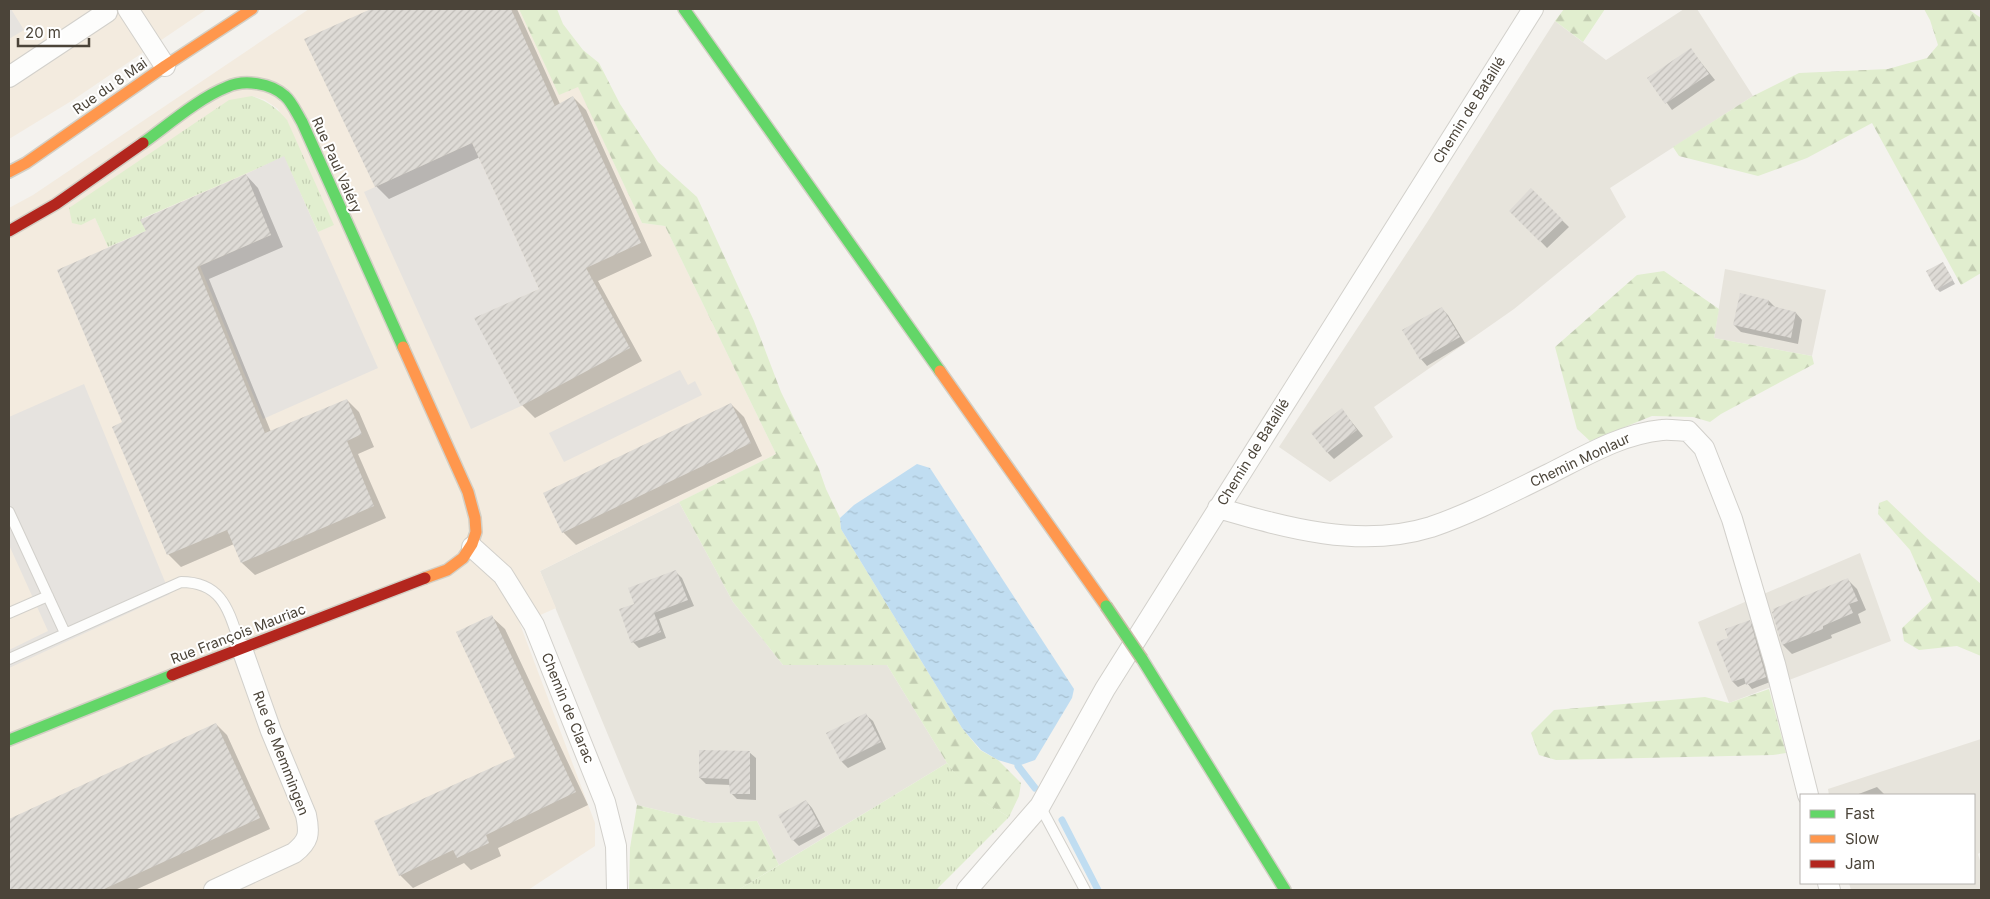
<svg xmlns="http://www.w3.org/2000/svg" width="1990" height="899" viewBox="0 0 1990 899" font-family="Inter,sans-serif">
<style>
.residential{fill:#e7e4dc}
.commercial{fill:#f3ebdf;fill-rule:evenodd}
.grass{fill:url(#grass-tufts)}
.forest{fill:url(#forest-firs)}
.parking{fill:#e6e3df}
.water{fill:url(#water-ripples)}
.shadow{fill:#0003}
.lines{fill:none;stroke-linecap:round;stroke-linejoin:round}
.stream{stroke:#c0ddf1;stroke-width:7}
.building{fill:url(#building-hatch)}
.lane-casing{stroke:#d2d0cb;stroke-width:12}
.street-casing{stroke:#d2d0cb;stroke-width:22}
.fast-casing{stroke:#d3cfc5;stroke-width:14}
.slow-casing{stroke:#d3cfc5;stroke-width:14}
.jam-casing{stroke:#d3cfc5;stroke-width:14}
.lane{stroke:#fdfdfc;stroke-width:10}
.street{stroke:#fdfdfc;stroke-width:20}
.fast{stroke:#63d668;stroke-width:11}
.slow{stroke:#ff974d;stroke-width:11}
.jam{stroke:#b3261e;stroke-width:11}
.fast-bridge-casing{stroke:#ccbfa9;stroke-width:14;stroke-linecap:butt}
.fast-bridge{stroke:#63d668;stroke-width:11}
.labels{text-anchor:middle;stroke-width:4;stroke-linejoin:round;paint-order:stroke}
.street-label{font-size:14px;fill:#4b4439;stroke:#fff}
</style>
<defs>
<pattern id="grass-tufts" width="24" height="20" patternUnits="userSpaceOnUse" patternTransform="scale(1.25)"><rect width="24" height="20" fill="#e1eecf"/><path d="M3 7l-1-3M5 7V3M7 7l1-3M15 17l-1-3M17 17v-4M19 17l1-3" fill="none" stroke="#c3cdb2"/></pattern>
<pattern id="forest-firs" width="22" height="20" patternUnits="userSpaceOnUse" patternTransform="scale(1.25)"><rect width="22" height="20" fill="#e1eecf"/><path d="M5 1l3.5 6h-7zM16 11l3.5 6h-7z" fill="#c3cdb2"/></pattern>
<pattern id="water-ripples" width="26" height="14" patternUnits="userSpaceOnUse" patternTransform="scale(1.25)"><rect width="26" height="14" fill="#c0ddf1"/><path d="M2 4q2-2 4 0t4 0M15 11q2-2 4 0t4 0" fill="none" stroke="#a6bfcf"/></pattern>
<pattern id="building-hatch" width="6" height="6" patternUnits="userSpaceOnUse" patternTransform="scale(1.25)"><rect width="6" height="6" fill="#dedbd6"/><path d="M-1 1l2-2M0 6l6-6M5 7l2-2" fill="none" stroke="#c0bdb8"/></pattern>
</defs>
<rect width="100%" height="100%" fill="#f4f2ee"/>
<!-- residential -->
<path class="residential" d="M1684,9H1697L1753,96L1610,188L1626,217L1514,309L1374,407L1393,437L1330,482L1279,447L1426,224L1555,21L1606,60Z
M1725,269L1826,290L1812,356L1714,338Z
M679,502L733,602L783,665H887L947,763L779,865L757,821L712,823L637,805L540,571Z
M1860,553L1891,641L1729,703L1698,622Z
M1981,739V852L1978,854L1981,864V890H1851L1849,883H1974V795H1829L1828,789Z"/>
<!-- commercial -->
<path class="commercial" d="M9,9H207L73,100L9,139Z
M309,9H519L559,94L578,86L642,223L665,226L776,454L540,571L556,608L520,624L595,823V846L528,890H9V208L33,195ZM252,96L265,100L278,109L333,225L318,232L284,156L140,220L145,232L108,247L95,218Z"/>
<!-- grass -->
<path class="grass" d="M252,96C267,101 277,108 287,120L334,225L318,232L284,157L141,219L146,231L108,247L95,218L81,225L72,223L69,208L229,100Z
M947,763L971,793L1009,817L936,890H738Z"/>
<!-- forest -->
<path class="forest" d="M519,9H557L563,24L583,50L599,63L620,104L658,162L697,197L754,321L781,392L819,469L826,489L840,518L841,529L962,728L980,750L998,760L1021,783L1019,796L1009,817L970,793L947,763L887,665H783L733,602L679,502L776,454L665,226L642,223L578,87L559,95Z
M1564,9H1605L1583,42L1555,21Z
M1924,9H1968L1981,18V273L1961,285L1872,123L1807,158L1758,176L1679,156L1673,147L1753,96L1799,73L1888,69L1927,58L1938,45L1930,20Z
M1664,271L1719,309L1714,338L1812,356L1814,364L1721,414L1710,422L1693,417L1652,416L1590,441L1577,429L1555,347L1637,275Z
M1887,500L1927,538L1981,584V656L1957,646L1919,650L1904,641L1902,628L1932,600L1910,550L1878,514L1879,503Z
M1769,689L1786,753L1773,755L1556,760L1539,755L1531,733L1554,710L1705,697L1729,703Z
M637,805L712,823L757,821L779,865L738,890H629L630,848Z"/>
<!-- parking -->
<path class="parking" d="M9,9H11L24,30L9,39Z
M472,143L539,289L475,318L521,406L471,429L364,192Z
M284,156L378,368L263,419L200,266L271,235L246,174Z
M680,370L688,385L695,381L702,395L564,462L549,433Z
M84,384L170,594L9,668V650L48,631L9,545V417Z"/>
<!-- water -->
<path class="water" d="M917,464L930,468L1074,689L1072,698L1035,760L1018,766L998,760L981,750L962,728L841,529L840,518L854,505Z"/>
<!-- shadow -->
<path class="shadow" d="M374,9H517L560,104L573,97L586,110L652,256L598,281L642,361L535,418L522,405L540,289L480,157L389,199L376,186L305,40Z
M1691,50L1715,80L1672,110L1649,78Z
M246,175L258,188L283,247L209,279L271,432L347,400L359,412L374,447L358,454L386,518L255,575L242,563L234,544L181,567L168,554L114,427L123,423L147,232Z
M1531,190L1569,227L1547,248L1511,211Z
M1943,263L1955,284L1940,292L1937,289Z
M1769,301L1775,307L1796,313L1802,320L1798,344L1741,332L1734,325Z
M1442,309L1448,315L1465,343L1427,366L1421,359L1404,331Z
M731,404L744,417L762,456L576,545L563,532Z
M1342,410L1363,436L1334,459L1327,452Z
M676,572L682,578L694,606L659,619L666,638L639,648L633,642L636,605Z
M1848,580L1857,589L1866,610L1858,614L1861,623L1831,635L1832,638L1792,654L1783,645L1773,612Z
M492,617L505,629L588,805L498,848L501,856L471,870L464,863L413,888L400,875L517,757Z
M1749,621L1754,626L1770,682L1752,689L1747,683L1738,687L1733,682L1718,643L1730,639Z
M866,715L873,721L886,749L848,768L842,762L828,734Z
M216,724L227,735L270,829L135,890H9V820Z
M749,752L756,758V800L737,799L731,793V785L706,784L700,778Z
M1877,787L1885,795H1856Z
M806,801L812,808L825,832L799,846L793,840Z"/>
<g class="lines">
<!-- stream -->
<path class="stream" d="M1018,766L1035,788
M1062,820L1098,890"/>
</g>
<!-- building -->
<path class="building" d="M371,9H511L555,106L573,96L641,243L586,268L630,348L521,406L474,318L539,289L472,143L375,187L304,39Z
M1691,48L1709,74L1665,104L1647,78Z
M246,174L271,235L197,267L265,433L347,399L362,434L347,441L374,506L241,563L227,530L167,555L112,427L122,422L57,270L146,231L140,220Z
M1531,188L1563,220L1540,242L1509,211Z
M1943,262L1953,280L1936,290L1926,271Z
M1740,293L1769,300L1768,305L1796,312L1791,338L1733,325Z
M1442,307L1460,337L1420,360L1402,330Z
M731,403L751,443L562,533L543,493Z
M1342,408L1357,430L1327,453L1311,433Z
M676,570L688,600L654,613L661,632L631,643L619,609L634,604L628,588Z
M1848,578L1858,601L1849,604L1853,613L1823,626V629L1782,645L1772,612L1774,611L1773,609Z
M492,615L576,792L486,835L489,843L457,858L453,850L399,876L374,821L515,757L456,632Z
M1750,620L1766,677L1746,685L1744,678L1732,682L1716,642L1728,638L1725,629Z
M866,713L881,742L841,762L826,733Z
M216,723L260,818L102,890H9V819Z
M699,750L750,751V794H730L729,779L699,778Z
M806,800L820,826L792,841L778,815Z"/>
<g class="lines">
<defs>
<path id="lane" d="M9,512L65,633
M9,613L48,596
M9,659L181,582C224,582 229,613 241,647
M1040,806L1085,890"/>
<path id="street" d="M128,9L165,66
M9,77L107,12
M1218,508C1287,528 1360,549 1431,527C1472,513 1510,493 1549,474C1585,456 1621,434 1662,430C1670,429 1680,431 1688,431L1704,448L1732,519L1775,664L1808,795
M472,547L503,575L534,625L605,802L616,846L617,890
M1828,883L1830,890
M214,890L294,853C309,841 310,834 306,815L271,731L242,649
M967,890L1040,806L1105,689L1533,9"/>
<path id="fast" d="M684,9L940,371
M143,143C168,125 199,98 227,87C244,79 271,83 285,96C292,102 297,114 302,122L403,347
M1142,659L1285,890
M9,740L172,675"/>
<path id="slow" d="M9,172L26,163L165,66L252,9
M403,347L468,492L475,518L476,532L472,544L463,558L447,570L425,578
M940,371L1106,606"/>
<path id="jam" d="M9,231L56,204L143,143
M172,675L425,578"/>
</defs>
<!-- lane casing -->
<use href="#lane" class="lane-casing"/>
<!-- street casing -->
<use href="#street" class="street-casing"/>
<!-- fast casing -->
<use href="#fast" class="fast-casing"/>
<!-- slow casing -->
<use href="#slow" class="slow-casing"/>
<!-- jam casing -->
<use href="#jam" class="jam-casing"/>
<!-- lane -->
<use href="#lane" class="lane"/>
<!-- street -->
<use href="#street" class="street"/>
<!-- fast -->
<use href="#fast" class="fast"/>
<!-- slow -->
<use href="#slow" class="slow"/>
<!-- jam -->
<use href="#jam" class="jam"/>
<defs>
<path id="fast-bridge" d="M1106,606L1142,659"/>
</defs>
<!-- fast-bridge casing -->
<use href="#fast-bridge" class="fast-bridge-casing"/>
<!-- fast-bridge -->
<use href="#fast-bridge" class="fast-bridge"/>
</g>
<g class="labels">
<!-- street labels -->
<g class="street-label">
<text transform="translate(110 86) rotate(-35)" y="5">Rue du 8 Mai</text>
<text transform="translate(1469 110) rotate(-58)" y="5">Chemin de Bataillé</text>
<text transform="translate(337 165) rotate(66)" y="5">Rue Paul Valéry</text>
<text transform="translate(1253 452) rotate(-58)" y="5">Chemin de Bataillé</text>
<text transform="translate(1580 460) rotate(-25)" y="5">Chemin Monlaur</text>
<text transform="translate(238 634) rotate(-21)" y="5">Rue François Mauriac</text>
<text transform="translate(568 708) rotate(68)" y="5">Chemin de Clarac</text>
<text transform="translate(281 753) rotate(69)" y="5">Rue de Memmingen</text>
</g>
</g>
<!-- border -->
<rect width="1990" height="899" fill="none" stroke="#4b4439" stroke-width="20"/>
<!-- legend -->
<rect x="1800" y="794" width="175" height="90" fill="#ffffff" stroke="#b7b4b0"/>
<rect x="1810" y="810" width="25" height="8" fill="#63d668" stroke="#b7b4b0"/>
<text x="1845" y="819" font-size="15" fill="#4b4439">Fast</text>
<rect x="1810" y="835" width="25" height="8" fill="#ff974d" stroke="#b7b4b0"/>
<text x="1845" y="844" font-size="15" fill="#4b4439">Slow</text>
<rect x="1810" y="860" width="25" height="8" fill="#b3261e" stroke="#b7b4b0"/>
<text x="1845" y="869" font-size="15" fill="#4b4439">Jam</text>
<!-- scale -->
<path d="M18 38v8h71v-8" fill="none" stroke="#4b4439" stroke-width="2.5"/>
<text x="25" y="38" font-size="15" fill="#4b4439" stroke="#ffffff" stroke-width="4" paint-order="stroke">20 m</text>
</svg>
